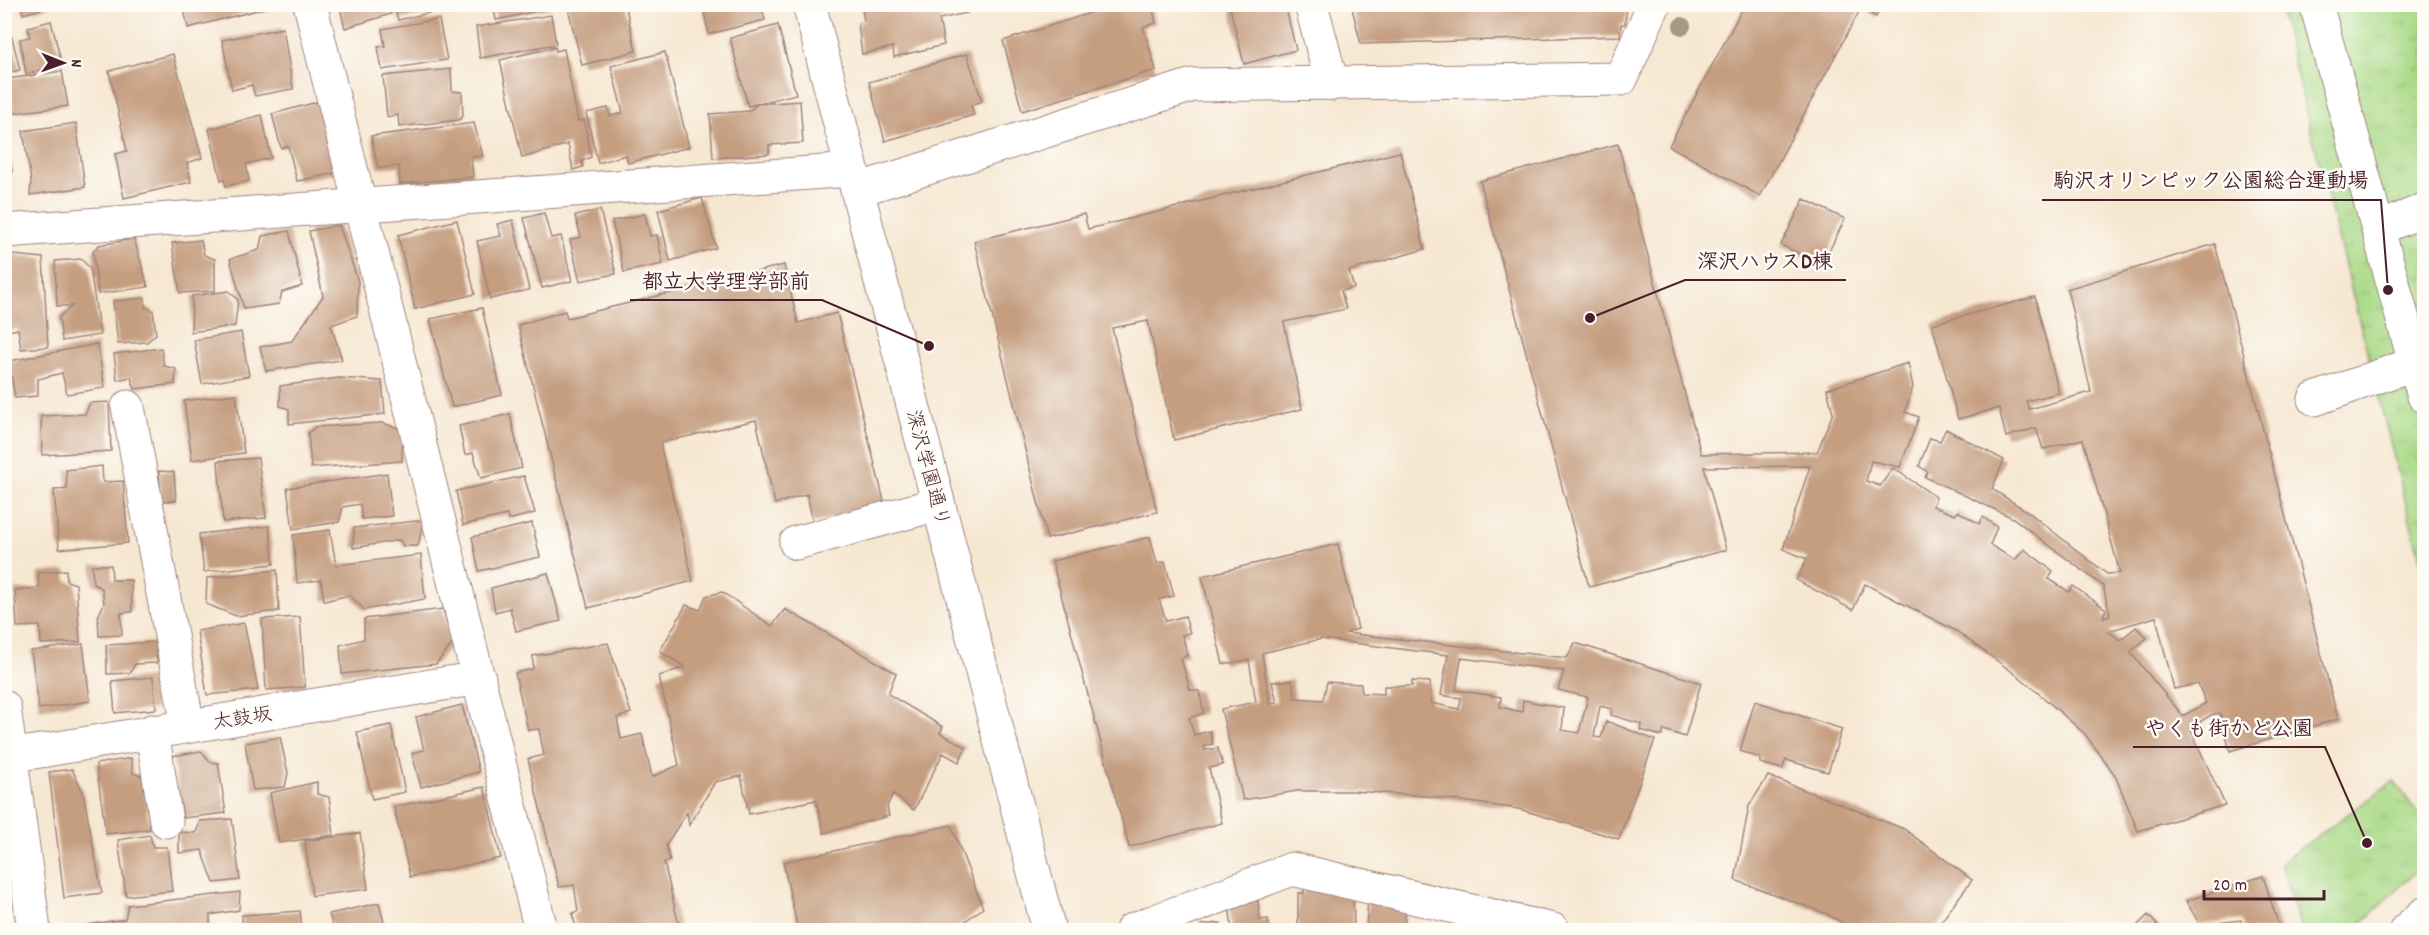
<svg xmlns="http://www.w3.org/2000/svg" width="2429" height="935" viewBox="0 0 2429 935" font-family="Dekko,'Klee One',sans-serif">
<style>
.park{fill:url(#park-tufts);stroke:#7a7c5a;stroke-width:1.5}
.building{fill:#c59d7f;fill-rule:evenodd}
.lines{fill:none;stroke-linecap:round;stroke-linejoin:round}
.minor-casing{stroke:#a0837e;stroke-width:35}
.minor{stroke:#fff;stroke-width:33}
.tree{fill:#a79885}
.labels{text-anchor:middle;stroke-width:5;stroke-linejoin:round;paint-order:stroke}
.street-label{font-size:20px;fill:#4a1f2b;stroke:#fdfcf7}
.leader{fill:none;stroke:#4a1f2b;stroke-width:2}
.callout-dot{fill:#4a1f2b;stroke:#fdfcf7;stroke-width:2}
.callout-label{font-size:21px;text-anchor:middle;font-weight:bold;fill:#4a1f2b;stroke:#fdfcf7;stroke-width:5;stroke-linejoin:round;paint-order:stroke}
</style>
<defs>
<pattern id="park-tufts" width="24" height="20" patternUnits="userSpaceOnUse" patternTransform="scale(1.5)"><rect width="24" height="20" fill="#aada88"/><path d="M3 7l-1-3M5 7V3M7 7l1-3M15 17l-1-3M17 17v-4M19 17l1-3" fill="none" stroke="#94bb76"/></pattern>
</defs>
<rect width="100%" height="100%" fill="#fdfcf7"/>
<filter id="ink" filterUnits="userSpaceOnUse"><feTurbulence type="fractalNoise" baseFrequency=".0167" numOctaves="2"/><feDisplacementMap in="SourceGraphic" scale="12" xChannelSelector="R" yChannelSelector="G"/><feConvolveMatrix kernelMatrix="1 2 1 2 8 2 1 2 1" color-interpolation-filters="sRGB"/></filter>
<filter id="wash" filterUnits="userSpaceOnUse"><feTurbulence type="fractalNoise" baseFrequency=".008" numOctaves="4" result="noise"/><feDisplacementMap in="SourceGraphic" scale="24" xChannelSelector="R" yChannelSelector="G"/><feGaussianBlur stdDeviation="1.35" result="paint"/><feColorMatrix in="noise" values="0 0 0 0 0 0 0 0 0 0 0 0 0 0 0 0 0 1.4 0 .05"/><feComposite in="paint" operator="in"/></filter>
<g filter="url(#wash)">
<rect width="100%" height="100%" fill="#f6e7d1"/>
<!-- park -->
<path class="park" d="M2279,5H2424V575Z
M2394,781L2424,822V864L2354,930H2302L2280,863Z"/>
<g id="blocks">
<!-- building -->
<path class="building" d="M21,4H48V7L23,14Z
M183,4H277V5L188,28Z
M339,4H388L391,14L345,28Z
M394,4H431L433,12L398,20Z
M493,4H551V8L496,20Z
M567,4H625L636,51L582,65Z
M702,4H761L765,20L709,34Z
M861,4H965L967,13L939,19L944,45L894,57L893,47L862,54L858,24L864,20Z
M1229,4H1285L1296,50L1244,64Z
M1351,4H1627L1625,24H1621L1620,36L1361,44Z
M1745,4H1883L1876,17L1861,8L1760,196L1669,146Z
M1115,5H1152L1156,23L1143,27L1156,70L1022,111L1003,41Z
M551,15L556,44L480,58L476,27Z
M439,19L447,60L382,70L378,47L385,46L382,29Z
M51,21L62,65L26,74L20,39L30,37L28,27Z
M778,25L796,94L748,106L730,38Z
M283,28L293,89L255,96L252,85L232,90L222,40Z
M12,37L20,70L4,74V38Z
M555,47L556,51L564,49L578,121L584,120L591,157L582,161L583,167L573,170L568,144L522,158L500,60Z
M665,52L689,147L628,163L626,155L598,163L586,113L608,108L610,116L623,113L611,66Z
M173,54L202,158L187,163L191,182L124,198L115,154L127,151L109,71Z
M967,54L982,101L971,105L974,115L885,141L869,82Z
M451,69L452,91L462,92L463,116L459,120L399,127L398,115L387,117L383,76Z
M62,71L68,106L14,113L8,79Z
M321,101L330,135L326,137L336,173L297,181L288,146L281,148L272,114Z
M800,101L803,143L769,145V154L713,158L710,114L749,111L757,104Z
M262,115L271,158L246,164L249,181L226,186L224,179L221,180L209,129Z
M76,123L85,187L30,195L31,181L23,131Z
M474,123L483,156L471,157L473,177L400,184L399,166L378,168L371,136Z
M6,135L12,172L4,174V136Z
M1618,144L1701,454L1817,452L1833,413L1827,389L1908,363L1913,387L1905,412L1919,417L1900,467L1871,461L1866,481L1880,486L1893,468L1936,497L1933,506L1955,515L1958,511L1979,524L1983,517L1997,527L1990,545L2015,560L2024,549L2053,571L2049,579L2069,592L2073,586L2106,609L2103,617L2110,615L2103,586L2013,518L1925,477L1928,472L1919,466L1930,438L1940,441L1946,429L2004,460L1992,489L2027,511L2107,574L2120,573L2083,439L2043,449L2036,428L2006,437L1999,408L1958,419L1932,324L2035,297L2059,393L2026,401L2029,409L2091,392L2067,289L2215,244L2338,719L2230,751L2220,713L2211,715L2190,728L2225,805L2138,831L2115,775L2085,734L2022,679L1956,631L1865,584L1853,610L1796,580L1807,559L1783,549L1810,466L1704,467L1726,550L1589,587L1480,181ZM2156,617L2174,689L2198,684L2206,703L2183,716L2130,652L2147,638L2136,627L2120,640L2108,631Z
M1400,152L1425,249L1349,271L1354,288L1341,291L1346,309L1284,322L1302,409L1174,440L1148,321L1112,328L1157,512L1047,539L974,241L1084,214L1088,229Z
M702,198L716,248L670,261L658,210Z
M1804,199L1845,219L1822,265L1781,245Z
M600,210L616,274L580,281L570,240L581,237L575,216Z
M544,213L551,238L561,236L572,281L542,288L524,218Z
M645,214L650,236L657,235L663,264L624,272L612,221Z
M457,220L475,294L415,309L398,235Z
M513,220L529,290L490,299L477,241L501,236L497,224Z
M339,225L358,281L357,316L331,325L342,360L266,371L260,347L292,341L323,296L309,231Z
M289,231L302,286L282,292L279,304L244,309L230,259L259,250L262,236Z
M134,239L148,287L98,294L93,251L99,245Z
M201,240L204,255L215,259V291L180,293L172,243Z
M4,254L43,258L48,347L21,349L18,329L4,332L7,316Z
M81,259L90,268L100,335L62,341L59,317L72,306H57L55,261Z
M784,265L798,323L837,313L885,505L813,523L807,494L775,504L756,420L660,443L693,581L588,608L518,325L565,311L567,318Z
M229,291L238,300L235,326L191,332L192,296Z
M145,298V307L153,310L156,334L147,342L118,344L113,301Z
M482,308L502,395L452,407L430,319Z
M241,332L249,376L202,384L194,340Z
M97,344L105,388L67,394L62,373L38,379V396L15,398L9,361Z
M161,348L164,366L176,369L175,384L135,389L131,377L117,380L114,354Z
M339,378L382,381L385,414L289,424V409L280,406V386Z
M236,394L244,453L192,460L184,401Z
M109,402L111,451L42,455L41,416L85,414L90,403Z
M510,414L522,468L481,478L473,453L465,455L459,426Z
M382,423L402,429V461L311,468L308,433L315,427Z
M258,458L266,518L223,522L218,461Z
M102,466L103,482L123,481L128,543L59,549L54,490L67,489L66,470Z
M159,471L174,472L176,501H165L161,498Z
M387,473L392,516L362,519L360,504L343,507L339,522L293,529L287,488Z
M524,476L535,513L508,520L507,515L463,525L456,491Z
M424,520L418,546H403L400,540L353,548L354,528Z
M532,523L540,557L479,571L472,537Z
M269,526L274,564L204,572L199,534Z
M330,530L336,565L421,555L425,599L364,610L350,595L324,601L321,580L297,583L293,535Z
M1150,537L1157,563L1165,562L1174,596L1159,599L1166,621L1185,616L1190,633L1182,635L1188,655L1181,658L1190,690L1199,691L1204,713L1189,718L1194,735L1210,731L1213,744L1204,746L1205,750L1218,748L1223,765L1209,768L1222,823L1129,847L1052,561Z
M1338,544L1358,629L1346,633L1567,658L1575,643L1701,683L1685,737L1664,730L1662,736L1640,730L1641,724L1611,715L1612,709L1600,706L1594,737L1601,738L1606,721L1655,740L1619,839L1519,809L1426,796L1352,791H1297L1243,800L1221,709L1256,702L1249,660L1223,664L1202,576ZM1321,639L1448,655L1441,695L1461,698L1459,709L1431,703L1430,682L1412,681V686H1384V694L1362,693L1361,684L1327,682L1323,700L1295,698L1292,680L1272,682L1277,702L1270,704L1262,653ZM1461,658L1564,671L1558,690L1588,697L1579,733L1562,730L1564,708L1523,700L1522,712L1500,707L1501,697L1456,690Z
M92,565H111L112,580H131L132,612L121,613L122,635L99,636L98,617L104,603L102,588L93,584Z
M66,570L67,581L76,584L80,642L41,644L40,626L17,627L15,590L39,588L38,573Z
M277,570L279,611L236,616L206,604L207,578Z
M548,573L561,621L516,631L510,608L495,612L491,588Z
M722,592L772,626L785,609L896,673L888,694L943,727L940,733L966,747L959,762L943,753L914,810L893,794L887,806L889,816L824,833L816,800L749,814L741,776L715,782L689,825L687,812L666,845L670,861L664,862L680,930H577L572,914L578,911L574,885L559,887L528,759L544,755L539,729L528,730L515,673L533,669V656L608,643L631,713L617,718L621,739L642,734L652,777L679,765L659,676L685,667L660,651L686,605L700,610L706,596Z
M443,609L453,643L436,664L342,674L340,645L364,639V619Z
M300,617L305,687L266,690L262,619Z
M244,623L258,690L207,695L197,631Z
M156,642L157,663L135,664L130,673L107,674L106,645Z
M83,644L90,701L39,709L31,651Z
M153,677L156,709L115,713L112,681Z
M1755,701L1842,729L1828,772L1786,760L1782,769L1760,763V758L1740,751Z
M462,705L479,772L421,787L412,753L424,750L416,717Z
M391,725L405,792L372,799L357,732Z
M280,737L288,773L285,787L253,790L245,743Z
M201,751L210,762L218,763L226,813L183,818L172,756Z
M131,758L133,773L142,776L150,829L106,834L96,764Z
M72,769L83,792L102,893L64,898L49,772Z
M1768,776L1904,829L1972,880L1935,930H1855L1827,914L1735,880L1749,806Z
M317,782V794L329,797L334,835L279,843L270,793Z
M484,787L501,858L410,877L394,807Z
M232,819L240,880L214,883L202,850L179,853V832L196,833L200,821Z
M951,825L983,908L953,930H798L783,862Z
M360,833L368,889L312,896L305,841Z
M150,835L153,847H167L172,891L126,896L118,840Z
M2263,876L2280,930H2244L2241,920L2200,925L2186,901Z
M4,882H8L9,918H4Z
M1304,885H1353L1354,930H1298V893H1304Z
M240,892L239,910L210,915V930H87V925L125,919L128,905Z
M1368,898L1406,901L1404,930H1366Z
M1258,901L1260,920L1268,919L1269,930H1232L1229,904Z
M379,903L386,930H334L329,914Z
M300,911L302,930H243L242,915Z
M2148,915L2162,930H2137L2136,927Z
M1220,923L1221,930H1201V925Z"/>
</g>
</g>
<g filter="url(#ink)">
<use href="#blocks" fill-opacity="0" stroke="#a0837e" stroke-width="1.5"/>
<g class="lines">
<defs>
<path id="minor" d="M310,4L541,930
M809,4L1049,930
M1311,4L1332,84
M2316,4L2424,396
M857,190L1193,85L1621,79L1654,4
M2380,228L2424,210
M4,231L852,170
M2315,399L2416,363
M128,407L188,726
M796,543L938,504
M4,707L34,930
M152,731L166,821
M4,757L479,678
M1132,930L1292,869L1553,930
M2406,930L2424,914"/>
</defs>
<!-- minor casing -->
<use href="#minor" class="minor-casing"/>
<!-- minor -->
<use href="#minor" class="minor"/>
</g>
<!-- trees -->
<circle class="tree" cx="1682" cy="26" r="9"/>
</g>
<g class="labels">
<!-- street labels -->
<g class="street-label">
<text transform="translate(929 468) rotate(75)" y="7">深沢学園通り</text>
<text transform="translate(242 717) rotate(-9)" y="7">太鼓坂</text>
</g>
</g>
<!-- callouts -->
<path class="leader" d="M2388 290L2381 200H2042M1590 318L1685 280H1846M929 346L822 300H630M2367 843L2325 747H2133"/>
<g class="callout-dot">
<circle cx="2388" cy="290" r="6"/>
<circle cx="1590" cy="318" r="6"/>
<circle cx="929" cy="346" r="6"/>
<circle cx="2367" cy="843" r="6"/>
</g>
<g class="callout-label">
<text x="2211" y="187">駒沢オリンピック公園総合運動場</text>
<text x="1765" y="268">深沢ハウスD棟</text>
<text x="726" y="288">都立大学理学部前</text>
<text x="2229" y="735">やくも街かど公園</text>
</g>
<!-- margin -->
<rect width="2429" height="935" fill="none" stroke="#fdfcf7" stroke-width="24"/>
<!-- north arrow -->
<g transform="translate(63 63) rotate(91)" stroke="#fdfcf7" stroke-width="4.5" paint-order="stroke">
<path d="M0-4.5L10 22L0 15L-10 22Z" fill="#4a1f2b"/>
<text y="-9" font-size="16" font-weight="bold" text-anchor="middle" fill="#4a1f2b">N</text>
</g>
<!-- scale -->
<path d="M2204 890v9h120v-9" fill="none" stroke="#4a1f2b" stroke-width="3"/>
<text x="2213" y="890" font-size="18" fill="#4a1f2b" stroke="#fdfcf7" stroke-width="4.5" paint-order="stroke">20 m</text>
</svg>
